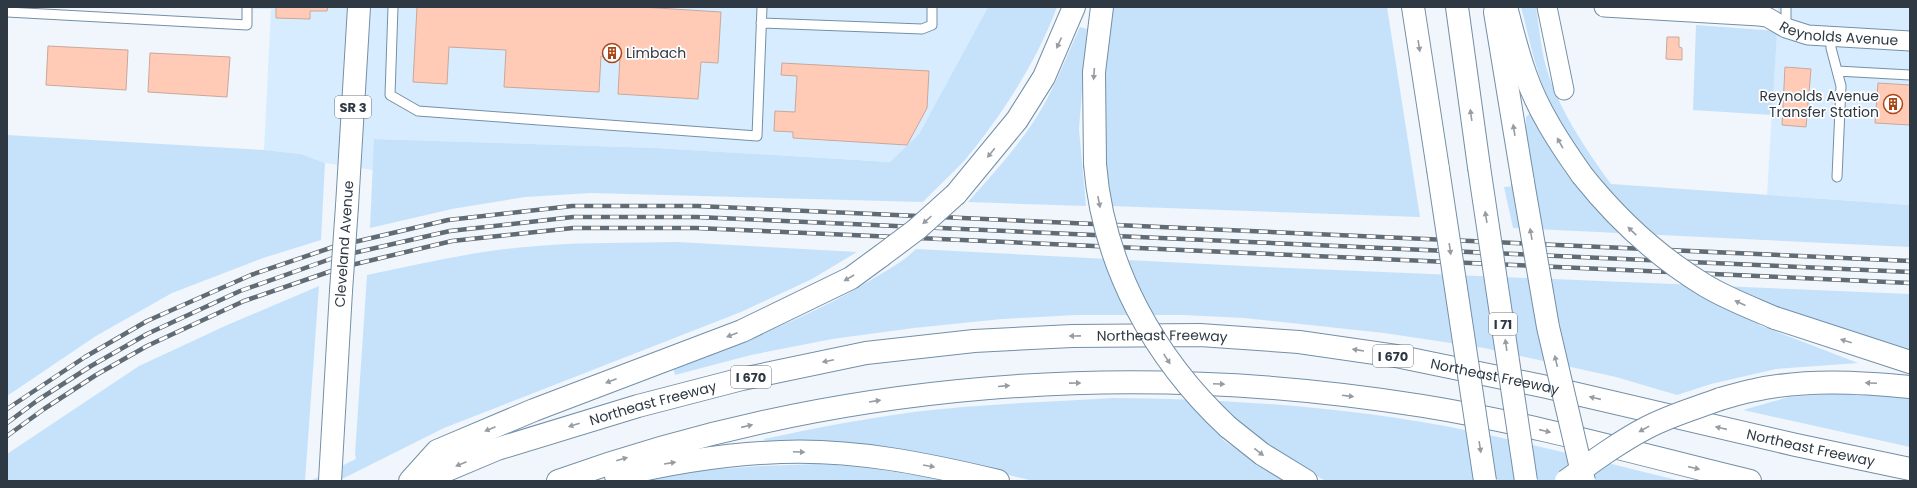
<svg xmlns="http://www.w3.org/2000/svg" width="1917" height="488" viewBox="0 0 1917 488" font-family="Poppins,sans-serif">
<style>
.built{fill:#d7edff}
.green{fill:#c6e2fb}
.building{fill:#ffcbb7;stroke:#caa79a}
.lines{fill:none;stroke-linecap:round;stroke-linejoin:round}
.lane-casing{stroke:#748fa6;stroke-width:11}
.street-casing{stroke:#748fa6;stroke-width:21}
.primary-casing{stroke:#748fa6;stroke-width:24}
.highway-casing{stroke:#748fa6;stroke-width:24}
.lane{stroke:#fff;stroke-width:9}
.street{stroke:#fff;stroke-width:19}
.primary{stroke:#fff;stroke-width:22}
.highway{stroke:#fff;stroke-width:22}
.rail-casing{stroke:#616b74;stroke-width:4.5}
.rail{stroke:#fff;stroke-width:3;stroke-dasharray:9;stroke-linecap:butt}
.primary-bridge-casing{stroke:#748fa6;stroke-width:24;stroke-linecap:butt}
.highway-bridge-casing{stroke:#748fa6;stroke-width:24;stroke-linecap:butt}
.primary-bridge{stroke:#fff;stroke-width:22}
.highway-bridge{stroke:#fff;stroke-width:22}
.oneway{fill:#969ca1}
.labels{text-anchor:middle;stroke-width:3.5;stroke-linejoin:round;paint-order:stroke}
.shield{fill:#fff;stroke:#6d747b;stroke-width:1}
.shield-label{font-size:13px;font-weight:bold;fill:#2e3943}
.street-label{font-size:14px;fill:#2e3943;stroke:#fff}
.poi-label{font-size:14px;fill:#2e3943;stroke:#fff;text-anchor:start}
</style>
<rect width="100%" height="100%" fill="#f0f6fb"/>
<!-- built -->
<path class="built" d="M251,7H988L919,134L890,162L657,148L375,139L373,170L325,163L301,154L264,150L271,9H251Z
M1778,7H1910V205L1767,195Z"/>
<!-- green -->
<path class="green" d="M988,7H1057C1036,63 1002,115 964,161C951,175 936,188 923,202L591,193L525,197L452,209L370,228L374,139L657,148L890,162L919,134Z
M1109,7H1387L1420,217L1110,206L1105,169L1102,92Z
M1521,7H1536C1539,27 1541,48 1546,67C1559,110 1585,148 1611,184L1910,205V247L1513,228L1504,187L1535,185L1526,130V117L1529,114L1532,115L1562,168L1575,186L1604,183C1585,159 1565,135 1552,107C1536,76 1530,40 1521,7Z
M1696,25L1777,31L1772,115L1693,110Z
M1080,27L1087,29L1079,129L1086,206L968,202C999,167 1031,133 1051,91C1062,70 1070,48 1080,27Z
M7,135L264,150L301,154L325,163L321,240L263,258L172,293L96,336L7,396Z
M677,242L857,252L812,279L741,312L444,428L338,481H310L356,459L355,454L367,275C423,263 480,250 537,246C584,242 630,243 677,242Z
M916,249L1264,267L1910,294V349L1809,319L1766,303L1759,325L1858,363L1776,369L1711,384L1677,395L1616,377L1484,348L1384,333L1244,318L1183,315H1076L1002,319L914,328L832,339L751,355L675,375L673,368C741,342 809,318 871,280C887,270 903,262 916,249Z
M319,286L305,481H7V454L139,366L225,326Z
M1846,393L1910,398V447L1743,410L1789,397Z
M1113,398C1233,399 1353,407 1470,431C1541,446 1611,464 1681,481H1326L1291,462L1230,414L1221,426L1223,440L1284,481H1034L954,462L765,445L764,439C813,428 863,419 913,412C980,404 1046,402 1113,398Z
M818,464C862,466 905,473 949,481H639L695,471L760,466Z"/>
<!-- building -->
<path class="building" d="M276,7H328L327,11H310V19L276,18Z
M417,7H641L721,12L718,63L701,62L698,99L618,94L620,57L601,56L599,92L504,87L506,50L449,47L447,84L413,82Z
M1667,37H1679V47L1682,48V60L1666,59Z
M48,46L128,50L126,90L46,85Z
M150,53L230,57L227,97L148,92Z
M782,63L929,71L927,108L907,145L793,138V132L774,131L775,111L795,112L797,76L781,75Z
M1785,67L1811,69L1806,127L1782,125Z
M1878,83L1910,85V125L1875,123Z"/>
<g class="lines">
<defs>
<path id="lane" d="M393,7L390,95L418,111L757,136L762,7
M7,12L247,25V7
M761,23L922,29L932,25V7
M1786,28V7
M1831,36V48L1841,86L1837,177
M1837,71L1910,75"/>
<g id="street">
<path d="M1547,7L1564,90"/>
<path id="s1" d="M1604,7L1759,16L1767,17L1786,28L1808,35L1910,41"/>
</g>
<path id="primary" d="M347,206L359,7
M330,481L341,291"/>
<g id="highway">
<path d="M1413,7L1438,169"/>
<path d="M1457,7L1479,167"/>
<path d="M1506,7C1512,29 1517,51 1525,73C1537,109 1560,144 1582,175"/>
<path d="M1495,12L1523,182"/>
<path d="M1095,164L1094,72L1102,7"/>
<path d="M956,194L1017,120L1044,77L1074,7"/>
<path d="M1775,318L1910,362"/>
<path d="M1720,399C1731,396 1743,392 1755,390C1806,379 1859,382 1910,387"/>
<path d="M1228,427L1262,454L1306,481"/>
<path d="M616,476C670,463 725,454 781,452C854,449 927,464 998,481"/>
<path d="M410,481L437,451L534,410L742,331L851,278L881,256"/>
<path id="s2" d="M421,481L497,449L638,406L742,379L866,353L974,341L1072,336L1200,335L1299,342L1396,356L1547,387L1796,445L1910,469"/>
<path d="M558,481C837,381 1132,359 1423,406C1534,424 1642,455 1750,481"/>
</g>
</defs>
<!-- lane casing -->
<use href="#lane" class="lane-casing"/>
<!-- street casing -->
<use href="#street" class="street-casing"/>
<!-- primary casing -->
<use href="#primary" class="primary-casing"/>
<!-- highway casing -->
<use href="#highway" class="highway-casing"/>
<!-- lane -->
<use href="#lane" class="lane"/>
<!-- street -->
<use href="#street" class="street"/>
<!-- primary -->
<use href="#primary" class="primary"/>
<!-- highway -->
<use href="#highway" class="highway"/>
<defs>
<path id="rail" d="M7,409L85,357L147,321L251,275L333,247L448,220L572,206H697L1910,261
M7,423L38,400L91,366L147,334L240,291L336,257L450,231L573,217H696L1910,272
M7,436L44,409L96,375L147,346L244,301L343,267L452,241L573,228H696L1910,283"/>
</defs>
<!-- rail casing -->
<use href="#rail" class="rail-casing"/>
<!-- rail -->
<use href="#rail" class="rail"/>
<defs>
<path id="primary-bridge" d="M341,291L347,206"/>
<path id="highway-bridge" d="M1095,164C1103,266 1154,358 1228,427
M1479,167L1526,481
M1438,169L1485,481
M1582,175C1617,219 1658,257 1706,286C1728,299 1752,308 1775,318
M1523,182L1548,327L1584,481
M881,256L917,229L956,194
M1566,481C1592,462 1619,442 1648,427C1671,415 1696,408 1720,399"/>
</defs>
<!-- primary-bridge casing -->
<use href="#primary-bridge" class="primary-bridge-casing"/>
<!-- highway-bridge casing -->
<use href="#highway-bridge" class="highway-bridge-casing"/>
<!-- primary-bridge -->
<use href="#primary-bridge" class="primary-bridge"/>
<!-- highway-bridge -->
<use href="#highway-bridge" class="highway-bridge"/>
</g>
<!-- one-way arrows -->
<defs><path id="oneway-solid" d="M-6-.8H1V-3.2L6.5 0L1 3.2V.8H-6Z"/></defs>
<g class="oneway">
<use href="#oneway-solid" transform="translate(1059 43) rotate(114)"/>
<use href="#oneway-solid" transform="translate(1419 46) rotate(81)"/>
<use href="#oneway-solid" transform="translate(1094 74) rotate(94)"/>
<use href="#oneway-solid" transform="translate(1471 115) rotate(-98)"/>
<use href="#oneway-solid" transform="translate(1514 130) rotate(-99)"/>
<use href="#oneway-solid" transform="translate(1560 143) rotate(-119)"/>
<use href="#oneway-solid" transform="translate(991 153) rotate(129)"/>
<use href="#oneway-solid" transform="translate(1099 202) rotate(79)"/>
<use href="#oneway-solid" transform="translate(1486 217) rotate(-99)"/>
<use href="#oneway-solid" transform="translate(927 220) rotate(138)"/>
<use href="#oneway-solid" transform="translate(1632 231) rotate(-136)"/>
<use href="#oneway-solid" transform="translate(1531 234) rotate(-100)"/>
<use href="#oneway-solid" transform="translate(1450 249) rotate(82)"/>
<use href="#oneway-solid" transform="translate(849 278) rotate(150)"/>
<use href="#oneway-solid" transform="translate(1740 303) rotate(-155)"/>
<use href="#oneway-solid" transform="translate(732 335) rotate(159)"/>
<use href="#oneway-solid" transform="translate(1075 336) rotate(179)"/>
<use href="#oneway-solid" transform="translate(1846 341) rotate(-162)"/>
<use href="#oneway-solid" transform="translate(1506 345) rotate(-98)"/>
<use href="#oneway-solid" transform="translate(1358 350) rotate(-171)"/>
<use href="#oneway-solid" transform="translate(1167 359) rotate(57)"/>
<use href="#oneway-solid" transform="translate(828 361) rotate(168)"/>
<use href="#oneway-solid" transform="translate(1556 361) rotate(-103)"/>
<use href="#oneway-solid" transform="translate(611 381) rotate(159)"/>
<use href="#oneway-solid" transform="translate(1075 383) rotate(-1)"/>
<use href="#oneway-solid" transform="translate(1871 383) rotate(-177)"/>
<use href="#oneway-solid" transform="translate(1219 384) rotate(2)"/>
<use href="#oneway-solid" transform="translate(1004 386) rotate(-5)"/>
<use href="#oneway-solid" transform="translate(1348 396) rotate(7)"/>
<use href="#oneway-solid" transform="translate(1595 398) rotate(-167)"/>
<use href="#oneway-solid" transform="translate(875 401) rotate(-9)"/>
<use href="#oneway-solid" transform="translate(574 425) rotate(163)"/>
<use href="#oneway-solid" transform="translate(747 426) rotate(-13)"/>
<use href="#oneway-solid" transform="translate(1721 428) rotate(-167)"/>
<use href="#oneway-solid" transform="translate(490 429) rotate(157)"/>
<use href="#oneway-solid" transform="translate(1644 429) rotate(151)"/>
<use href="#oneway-solid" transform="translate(1545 431) rotate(13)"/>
<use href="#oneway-solid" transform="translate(1480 447) rotate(81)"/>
<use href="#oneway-solid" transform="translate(799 452) rotate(2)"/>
<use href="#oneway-solid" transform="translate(1259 452) rotate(38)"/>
<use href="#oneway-solid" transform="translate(622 459) rotate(-16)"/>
<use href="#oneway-solid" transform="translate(670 463) rotate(-9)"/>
<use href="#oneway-solid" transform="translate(461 464) rotate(157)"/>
<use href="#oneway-solid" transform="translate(929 466) rotate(10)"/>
<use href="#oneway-solid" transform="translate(1694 468) rotate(13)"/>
</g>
<!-- icons -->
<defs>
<symbol id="building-ring" viewBox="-11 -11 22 22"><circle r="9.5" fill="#fff" stroke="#ab4618" stroke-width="1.5"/><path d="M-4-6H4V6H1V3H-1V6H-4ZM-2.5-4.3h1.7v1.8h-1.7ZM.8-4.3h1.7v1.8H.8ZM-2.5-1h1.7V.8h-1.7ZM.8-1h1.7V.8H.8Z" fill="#ab4618"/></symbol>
</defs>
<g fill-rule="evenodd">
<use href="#building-ring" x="601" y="42" width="22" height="22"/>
<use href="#building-ring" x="1882" y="93" width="22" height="22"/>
</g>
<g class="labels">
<!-- shield labels -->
<g class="shield">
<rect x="335" y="96" width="36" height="22" rx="3"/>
<rect x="1489" y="313" width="28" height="22" rx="3"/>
<rect x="1373" y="345" width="40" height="22" rx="3"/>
<rect x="731" y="366" width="40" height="22" rx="3"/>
</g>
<g class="shield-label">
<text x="353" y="112">SR 3</text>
<text x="1503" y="329">I 71</text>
<text x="1393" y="361">I 670</text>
<text x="751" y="382">I 670</text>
</g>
<!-- street labels -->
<g class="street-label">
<text dy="5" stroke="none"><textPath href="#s1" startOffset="239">Reynolds Avenue</textPath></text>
<text transform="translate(344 244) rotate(-86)" y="5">Cleveland Avenue</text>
<text dy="5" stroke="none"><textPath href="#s2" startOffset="761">Northeast Freeway</textPath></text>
<text dy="5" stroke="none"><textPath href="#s2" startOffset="1097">Northeast Freeway</textPath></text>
<text dy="5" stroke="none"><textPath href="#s2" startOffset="245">Northeast Freeway</textPath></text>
<text dy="5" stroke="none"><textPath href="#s2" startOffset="1421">Northeast Freeway</textPath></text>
</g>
<!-- poi labels -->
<g class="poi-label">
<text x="626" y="58">Limbach</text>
<text x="1879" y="101" text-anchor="end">Reynolds Avenue<tspan x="1879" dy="16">Transfer Station</tspan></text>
</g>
</g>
<!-- border -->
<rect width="1917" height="488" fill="none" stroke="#2e3943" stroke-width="16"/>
</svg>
